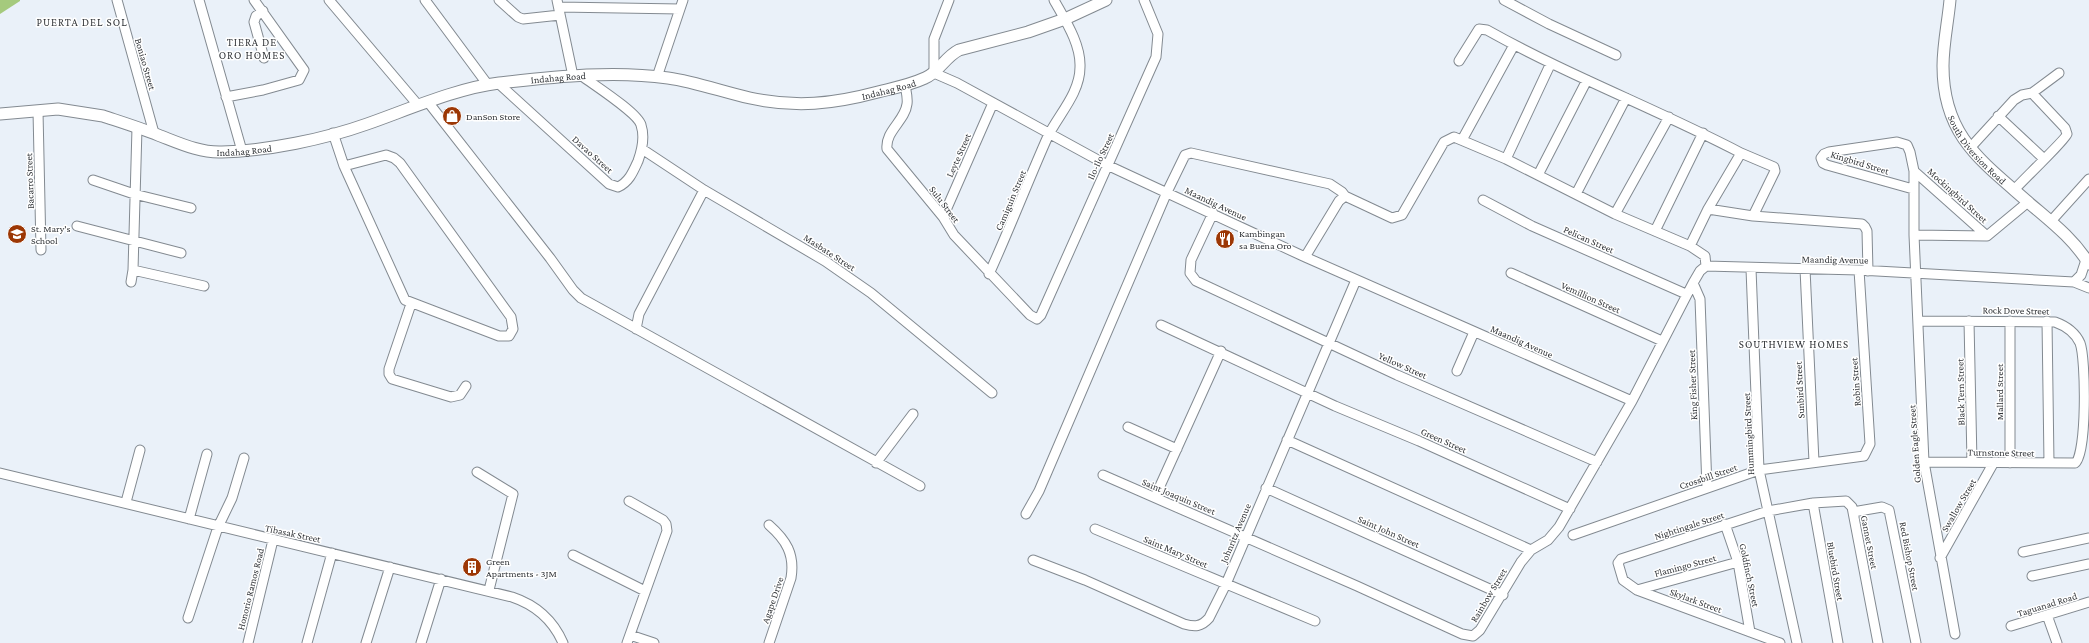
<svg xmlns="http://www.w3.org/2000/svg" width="2089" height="643" viewBox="0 0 2089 643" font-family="'Crimson Pro',serif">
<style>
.forest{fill:#a5ca7d}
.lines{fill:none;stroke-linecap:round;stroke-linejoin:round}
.minor-casing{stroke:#838a91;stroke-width:11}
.major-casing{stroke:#838a91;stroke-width:13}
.minor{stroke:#fff;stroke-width:9}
.major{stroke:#fff;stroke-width:11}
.labels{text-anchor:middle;stroke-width:3;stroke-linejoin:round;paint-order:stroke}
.street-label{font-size:10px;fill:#323539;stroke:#fff}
.poi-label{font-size:10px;fill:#323539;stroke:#fff;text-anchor:start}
.neighbourhood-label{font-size:11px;letter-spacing:1px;fill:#323539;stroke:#fff}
</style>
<rect width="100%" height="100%" fill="#eaf1f9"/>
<!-- forest -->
<path class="forest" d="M0,0H20V1L0,14Z"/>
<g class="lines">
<defs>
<path id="minor" d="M117,0L154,133
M199,0L242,151
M329,0L418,105
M425,0L488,85
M499,0L518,17L523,19L560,15
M557,0L573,76
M949,0L934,39V73L957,83L1107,165L1305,257L1632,401L1693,283L1700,271L1706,266L1859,270L2074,282L2089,288
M1504,0L1549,24L1616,55
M559,7L680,9
M263,11L256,16L254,22L264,58
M1459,61L1479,29L1487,30C1569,76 1657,109 1741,153L1708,209L1690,246
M657,77L683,0
M498,83L609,184L618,187C629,182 633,172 638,161C642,150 645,137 641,125C638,113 594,85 582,76
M905,85C906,91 908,98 907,104C905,121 885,131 887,149L943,217L954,235L1030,315L1037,319L1041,315L1156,57L1158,34L1144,0
M226,97L263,90L299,80L304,70L254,0
M428,102L550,258L573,290L581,298L920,486
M38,111L41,250
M1998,116L2043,158
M333,133L344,166
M1462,140L1514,45
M1970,148L2014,100L2022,95L2032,93L2059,73
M642,149L704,190L825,261L871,293L992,393
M1741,153L1774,167L1775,171L1753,216
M386,155L394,158L400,163L511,317L513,329L509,336H499L405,300L344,166Z
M1506,159L1550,65
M1914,171L1987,236
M1538,175L1587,80
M93,180L134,194L191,208
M1913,189L1827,165L1823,163L1821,158L1824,154L1829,152L1897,142L1907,145L1910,152L1914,171V235L1924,462L1955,634
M2015,189C2022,181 2066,139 2067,134L2065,128L2032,93
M1576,194L1626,98
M1483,200L1532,226L1686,294
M1708,209L1753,216L1862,224L1865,227L1867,231L1868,271
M1213,213L1191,260L1190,273L1196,281L1397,375L1597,462
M1615,214L1669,117
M943,217L993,103
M2052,220L2089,179
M77,226L181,253
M1655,231L1703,133
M1914,235L1987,236L2028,202
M1305,257L1339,201L1345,196L1392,218L1402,215L1444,142L1454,137L1506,159L1615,214L1690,246L1705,256L1706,266
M1751,269L1759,470L1797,643
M1805,269L1814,462
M133,270L204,286
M1511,273L1662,341
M989,274C1010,228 1028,181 1048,136C1059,114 1080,93 1080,67C1081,44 1065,20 1054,0
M131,282L133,270L137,128
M2074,282L2081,275L2086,260
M1693,283L1700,299L1707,488
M411,304L389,369V374L392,379L451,397L460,395L466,386
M1918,321L2055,322C2066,326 2075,332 2080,343C2086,358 2087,456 2075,463L1924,462
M1969,321L1972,462
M2010,321V463
M2047,321L2049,463
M1161,325L1335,406L1419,441L1570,509
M636,329L639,314L704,190
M1457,371L1474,332
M1128,427L1177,449
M1287,440L1531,550
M876,463L913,414
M477,472L513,494L489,590
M0,473L512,597C536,605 553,620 563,643
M1103,475L1357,586L1462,634L1473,636L1480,630L1521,562L1531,550L1548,540L1559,527L1632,401
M1266,488L1503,595
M1155,497L1221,351
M126,502L140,450
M1813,503L1838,643
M1853,512L1882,507L1889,510L1916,643
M1026,514L1039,491L1167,192L1185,155L1191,153L1330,184L1342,192L1345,196
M189,519L207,454
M1725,524L1738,562L1750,632
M1095,529L1315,621
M1573,535L1759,470L1864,456L1870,444L1859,270
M2023,552L2089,538
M573,555L645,591
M1940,558L1994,462
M1033,560L1085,580L1184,624C1195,627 1201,627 1209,618L1226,584L1356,280
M2032,576L2089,564
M1637,590L1738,562
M2047,615L2057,643
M188,618L218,527L232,498L244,458
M2011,626L2089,602
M630,635L654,643
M248,643L273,540
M307,643L332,553
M366,643L390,567
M421,643L441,579
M627,643L667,531L666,524L663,520L629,501
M769,643L791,578C795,554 786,540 769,525
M1780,643L1637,590L1623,580L1618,563L1621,559L1768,511L1813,503L1846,501L1852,507L1878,643"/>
<g id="major">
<path id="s1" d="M1950,0C1948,22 1943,44 1943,66C1943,135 1980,160 2028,202C2050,221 2073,238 2089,264"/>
<path id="s2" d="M0,114L58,109L103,116C121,122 140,128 158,135C179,143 200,153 222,152C267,151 325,139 367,124C407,110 457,88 499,83C554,77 612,70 668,78C696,82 723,92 750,98C796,108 833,104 878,92C894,88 910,85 925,78C939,72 945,57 959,50L1028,32L1065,19L1106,0"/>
</g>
</defs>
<!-- minor casing -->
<use href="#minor" class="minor-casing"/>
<!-- major casing -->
<use href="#major" class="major-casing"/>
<!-- minor -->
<use href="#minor" class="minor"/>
<!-- major -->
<use href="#major" class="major"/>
</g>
<!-- icons -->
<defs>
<symbol id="shop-disc" viewBox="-11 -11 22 22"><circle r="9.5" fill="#9c3705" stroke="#fff"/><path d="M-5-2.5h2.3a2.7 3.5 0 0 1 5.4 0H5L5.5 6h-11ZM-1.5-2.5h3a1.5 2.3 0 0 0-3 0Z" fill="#fff"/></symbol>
<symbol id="school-disc" viewBox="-11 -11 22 22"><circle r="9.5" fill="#9c3705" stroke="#fff"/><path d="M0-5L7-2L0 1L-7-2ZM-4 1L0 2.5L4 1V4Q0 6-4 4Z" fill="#fff"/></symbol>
<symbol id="restaurant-disc" viewBox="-11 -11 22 22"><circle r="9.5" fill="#9c3705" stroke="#fff"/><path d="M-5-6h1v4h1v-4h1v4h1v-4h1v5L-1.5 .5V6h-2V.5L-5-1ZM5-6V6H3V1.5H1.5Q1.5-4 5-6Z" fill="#fff"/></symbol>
<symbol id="building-disc" viewBox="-11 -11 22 22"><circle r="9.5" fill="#9c3705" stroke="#fff"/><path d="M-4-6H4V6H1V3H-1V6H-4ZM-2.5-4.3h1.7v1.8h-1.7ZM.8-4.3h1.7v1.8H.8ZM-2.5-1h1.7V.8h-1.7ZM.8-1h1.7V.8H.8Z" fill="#fff"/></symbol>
</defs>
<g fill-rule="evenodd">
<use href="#shop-disc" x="441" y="105" width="22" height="22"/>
<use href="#school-disc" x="6" y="223" width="22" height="22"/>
<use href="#restaurant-disc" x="1214" y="228" width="22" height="22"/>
<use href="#building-disc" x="461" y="556" width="22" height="22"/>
</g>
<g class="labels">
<!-- street labels -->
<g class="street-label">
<text transform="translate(146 64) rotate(74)" y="4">Boniao Street</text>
<text dy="4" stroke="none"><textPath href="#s2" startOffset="575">Indahag Road</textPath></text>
<text dy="4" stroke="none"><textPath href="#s2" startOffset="910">Indahag Road</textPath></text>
<text dy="4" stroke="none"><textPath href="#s1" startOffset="160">South Diversion Road</textPath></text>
<text dy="4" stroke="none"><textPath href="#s2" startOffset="251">Indahag Road</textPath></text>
<text transform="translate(593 154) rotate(42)" y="4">Davao Street</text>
<text transform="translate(958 155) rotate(-66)" y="4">Leyte Street</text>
<text transform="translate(1100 156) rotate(-65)" y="4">Ilo-Ilo Street</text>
<text transform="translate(1860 162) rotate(17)" y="4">Kingbird Street</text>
<text transform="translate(29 181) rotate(-92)" y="4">Bacarro Street</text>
<text transform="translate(1958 195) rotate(42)" y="4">Mockingbird Street</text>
<text transform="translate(1010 200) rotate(-67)" y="4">Camiguin Street</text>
<text transform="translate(1216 203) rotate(25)" y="4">Maandig Avenue</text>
<text transform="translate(945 204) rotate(53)" y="4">Sulu Street</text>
<text transform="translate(1589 239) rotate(24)" y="4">Pelican Street</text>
<text transform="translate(830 252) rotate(33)" y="4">Masbate Street</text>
<text transform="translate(1835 259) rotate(1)" y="4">Maandig Avenue</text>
<text transform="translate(1591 297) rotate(24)" y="4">Vemillion Street</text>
<text transform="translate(2016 310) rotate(1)" y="4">Rock Dove Street</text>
<text transform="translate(1522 341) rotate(24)" y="4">Maandig Avenue</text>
<text transform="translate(1403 365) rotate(24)" y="4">Yellow Street</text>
<text transform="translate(1855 382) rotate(-94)" y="4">Robin Street</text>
<text transform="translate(1692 385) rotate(-92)" y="4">King Fisher Street</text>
<text transform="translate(1799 390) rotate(-93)" y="4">Sunbird Street</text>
<text transform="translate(1960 392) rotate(-91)" y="4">Black Tern Street</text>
<text transform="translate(1999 392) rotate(-90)" y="4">Mallard Street</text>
<text transform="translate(1748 434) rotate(-93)" y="4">Hummingbird Street</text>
<text transform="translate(1444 440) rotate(24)" y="4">Green Street</text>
<text transform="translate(1914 444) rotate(-94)" y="4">Golden Eagle Street</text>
<text transform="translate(2001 452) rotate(1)" y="4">Turnstone Street</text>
<text transform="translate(1708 476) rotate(-19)" y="4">Crossbill Street</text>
<text transform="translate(1179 496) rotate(23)" y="4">Saint Joaquin Street</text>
<text transform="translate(1958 505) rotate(-60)" y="4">Swallow Street</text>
<text transform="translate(1689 525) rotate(-18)" y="4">Nightingale Street</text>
<text transform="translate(1389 531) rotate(24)" y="4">Saint John Street</text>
<text transform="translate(293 533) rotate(12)" y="4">Tibasak Street</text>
<text transform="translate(1235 533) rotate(-67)" y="4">Johnritz Avenue</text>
<text transform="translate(1870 542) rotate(79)" y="4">Gannet Street</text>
<text transform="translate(1176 551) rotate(23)" y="4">Saint Mary Street</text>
<text transform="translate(1910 556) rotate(79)" y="4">Red Bishop Street</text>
<text transform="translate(1685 565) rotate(-15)" y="4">Flamingo Street</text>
<text transform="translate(1836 571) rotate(80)" y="4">Bluebird Street</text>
<text transform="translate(1750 575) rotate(78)" y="4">Goldfinch Street</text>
<text transform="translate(250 589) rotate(-76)" y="4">Honorio Ramos Road</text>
<text transform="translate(1488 595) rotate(-59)" y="4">Rainbow Street</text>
<text transform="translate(772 600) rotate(-71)" y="4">Agape Drive</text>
<text transform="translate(1696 600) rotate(20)" y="4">Skylark Street</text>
<text transform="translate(2047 604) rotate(-17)" y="4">Taguanad Road</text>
</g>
<!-- poi labels -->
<g class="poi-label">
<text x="466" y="120">DanSon Store</text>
<text x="31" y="232">St. Mary's<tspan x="31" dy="12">School</tspan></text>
<text x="1239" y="237">Kambingan<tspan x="1239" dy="12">sa Buena Oro</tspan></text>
<text x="486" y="565">Green<tspan x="486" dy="12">Apartments - 3JM</tspan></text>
</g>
<!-- neighbourhood labels -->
<g class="neighbourhood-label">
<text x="82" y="26">PUERTA DEL SOL</text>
<text x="252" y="46">TIERA DE<tspan x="252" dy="13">ORO HOMES</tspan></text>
<text x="1794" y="348">SOUTHVIEW HOMES</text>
</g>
</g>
</svg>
